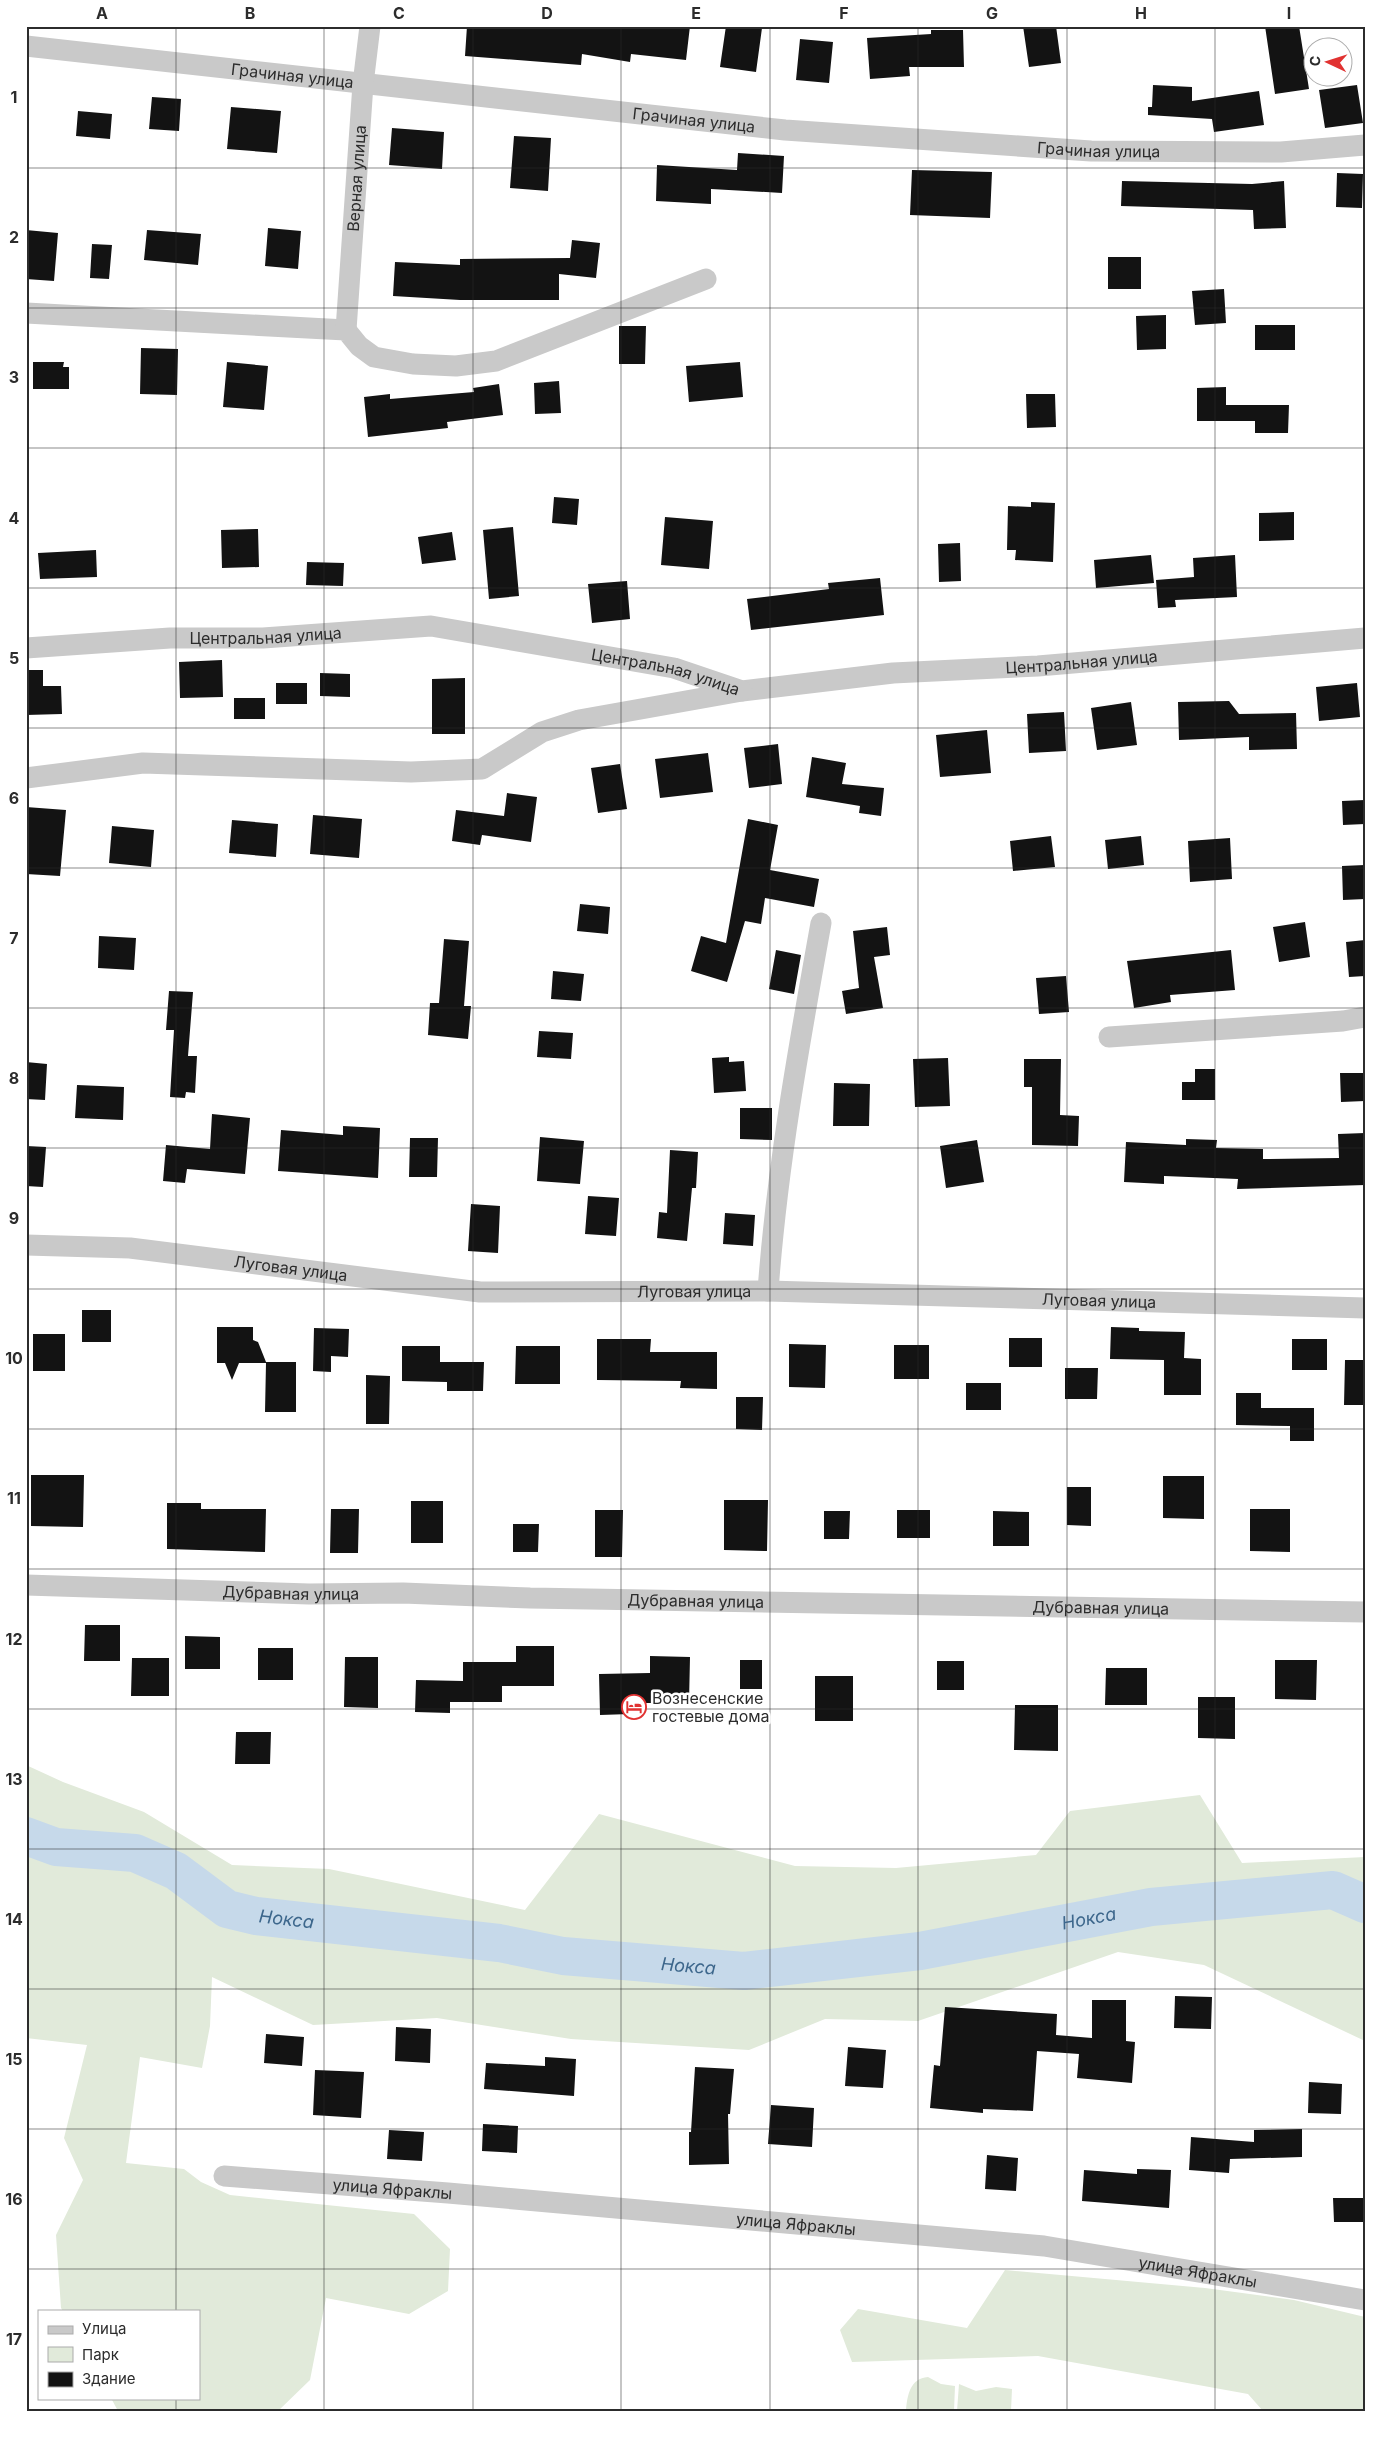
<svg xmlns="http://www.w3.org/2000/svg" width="1391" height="2437" viewBox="0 0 1391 2437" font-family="Inter,sans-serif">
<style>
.green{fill:#e1eada}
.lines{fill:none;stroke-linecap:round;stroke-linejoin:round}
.river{stroke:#c6d9ea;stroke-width:38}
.building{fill:#131313}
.minor{stroke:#c9c9c9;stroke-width:21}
.grid{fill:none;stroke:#2c2c2c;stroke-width:1;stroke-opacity:0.55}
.labels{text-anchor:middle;stroke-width:5;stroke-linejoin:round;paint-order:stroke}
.street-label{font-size:16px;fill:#2c2c2c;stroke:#fff}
.poi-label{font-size:16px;fill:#2c2c2c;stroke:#fff;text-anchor:start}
.water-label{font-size:18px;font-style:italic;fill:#3d678c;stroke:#fff}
.neatline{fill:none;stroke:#2c2c2c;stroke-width:2}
.grid-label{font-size:16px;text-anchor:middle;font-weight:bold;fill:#2c2c2c}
</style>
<rect width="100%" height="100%" fill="#fff"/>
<!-- green -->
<path class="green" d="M26,1765L63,1782L144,1812L232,1865L329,1869L525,1910L599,1814L795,1866L896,1868L1036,1855L1070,1811L1200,1795L1242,1863L1365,1857V2041L1204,1965L1118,1952L918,2021L825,2019L749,2050L571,2039L437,2018L313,2025L212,1977L210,2026L202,2068L140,2057L126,2163L184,2169L201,2182L230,2195L414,2214L450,2249L448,2291L409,2314L326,2298L310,2380L278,2411H118L111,2398H199V2311H63L61,2308L56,2235L83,2180L64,2138L87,2045L26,2038Z
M1005,2270L1205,2288L1294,2300L1365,2317V2411H1263L1248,2394L1038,2356L852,2362L840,2330L858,2309L967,2328Z
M928,2377L941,2384L955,2386L954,2411H906C907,2396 910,2378 928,2377Z
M959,2384L976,2391L996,2387L1012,2389L1011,2411H957Z"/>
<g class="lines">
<!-- river -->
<path class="river" id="s1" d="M26,1836L56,1847L135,1853L176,1871L227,1909L256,1916L499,1943L563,1956L744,1971L920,1951L1151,1907L1333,1890L1365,1904"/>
</g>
<!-- building -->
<path class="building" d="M467,26H690L686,60L631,54L630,62L582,54L581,65L465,56Z
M726,26L762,28L756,72L720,67Z
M1023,26H1056L1061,63L1029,67Z
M1265,26H1299L1309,89L1275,94Z
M931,30H963L964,67H909L910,76L870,79L867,38L931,34Z
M800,39L833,42L829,83L796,80Z
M1153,85L1192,87V101L1259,91L1264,125L1214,132L1212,119L1148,115V107H1152Z
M1357,85L1363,123L1325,128L1319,90Z
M152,97L181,99L179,131L149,129Z
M231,107L281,111L277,153L227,149Z
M78,111L112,114L110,139L76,136Z
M392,128L444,132L442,169L389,165Z
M514,136L551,138L548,191L510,188Z
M738,153L784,156L782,193L711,189V204L656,201L657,165L737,170Z
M912,170L992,172L990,218L910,215Z
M1337,173L1363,174L1362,208L1336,207Z
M1122,181L1252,184L1284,181L1286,228L1254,229L1253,210L1121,206Z
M268,228L301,231L298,269L265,266Z
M26,230L58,233L54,281L26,279Z
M147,230L201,234L198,265L144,260Z
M572,240L600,243L596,278L559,274V300H460L393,296L395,262L460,265V259L570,258Z
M92,244L112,245L109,279L90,278Z
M1108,257H1141V289H1108Z
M1224,289L1226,323L1195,325L1192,291Z
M1166,315V349L1137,350L1136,316Z
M1255,325H1295V350H1255Z
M619,326H646L645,364H619Z
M141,348L178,349L177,395L140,394Z
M33,362H64L63,367H69V389H33Z
M227,362L268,366L264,410L223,407Z
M740,362L743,397L689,402L686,366Z
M559,381L561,413L535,414L534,383Z
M499,384L503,415L447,422L448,428L368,437L364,397L390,394V399L474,392L473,388Z
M1226,387V405H1289L1288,433H1255V421H1197V388Z
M1026,394H1055L1056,427L1027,428Z
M554,497L579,499L577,525L552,523Z
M1031,502L1055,503L1053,562L1015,560L1016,550H1007L1008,506L1031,507Z
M1294,512V540L1259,541V513Z
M665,517L713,521L709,569L661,565Z
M513,527L519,596L489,599L483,530Z
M258,529L259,567L222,568L221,530Z
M452,532L456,560L422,564L418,537Z
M960,543L961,581L939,582L938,544Z
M96,550L97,577L40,579L38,553Z
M1151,555L1154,583L1096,588L1094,560Z
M1235,555L1237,597L1175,600L1176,607L1158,608L1156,580L1194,577L1193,558Z
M307,562L344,563L343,586L306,585Z
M880,578L884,615L751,630L747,599L829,589L828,583Z
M627,581L630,619L592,623L588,584Z
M222,660L223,697L180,698L179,662Z
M26,670H43V686H61L62,714L26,715Z
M320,673L350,674V697L320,696Z
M465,678V734H432V679Z
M276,683H307V704H276Z
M1357,683L1360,717L1319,721L1316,687Z
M234,698H265V719H234Z
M1229,701L1239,714L1296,713L1297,749L1249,750V737L1179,740L1178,702Z
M1131,702L1137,745L1097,750L1091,708Z
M1064,712L1066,751L1029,753L1027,714Z
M987,730L991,773L940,777L936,735Z
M778,744L782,784L749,788L744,748Z
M708,753L713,792L660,798L655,759Z
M812,757L846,763L842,784L884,788L881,816L859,813L860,806L806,797Z
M620,764L627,809L598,813L591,768Z
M507,793L537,797L531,842L482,835L480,845L452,841L456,810L504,816Z
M1365,800V824L1343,825L1342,801Z
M26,807L66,810L60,876L26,874Z
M313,815L362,819L359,858L310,854Z
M748,819L778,825L770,870L819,879L814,907L765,898L761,924L745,921L727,982L691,971L701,936L726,943Z
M232,820L278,824L276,857L229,853Z
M112,826L154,830L151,867L109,863Z
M1051,836L1055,867L1013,871L1010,841Z
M1141,836L1144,865L1108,869L1105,840Z
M1230,838L1232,879L1190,882L1188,841Z
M1365,865V899L1343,900L1342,866Z
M580,904L610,907L608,934L577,931Z
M1305,922L1310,957L1279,962L1273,927Z
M887,927L890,955L874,957L883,1008L846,1014L842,991L859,988L853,931Z
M99,936L136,938L134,970L98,968Z
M444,939L469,941L464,1006H471L468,1039L428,1035L430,1003H439Z
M1365,940V976L1349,977L1346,942Z
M776,950L801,955L794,994L769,989Z
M1231,950L1235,990L1170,995L1171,1002L1134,1008L1127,961Z
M553,971L584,974L581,1001L551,999Z
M1066,976L1069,1012L1039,1014L1036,978Z
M169,991L193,992L188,1056H197L195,1093L186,1092L185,1098L170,1097L174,1030H166Z
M539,1031L573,1033L571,1059L537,1057Z
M729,1057V1062L744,1061L746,1091L714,1093L712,1058Z
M948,1058L950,1106L915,1107L913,1059Z
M1024,1059H1061L1060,1115L1079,1116L1078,1146L1032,1145V1087H1024Z
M26,1062L47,1064L45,1100L26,1099Z
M1195,1069H1215V1100H1182V1082H1195Z
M1340,1073H1365V1101L1341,1102Z
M834,1083L870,1084L869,1126H833Z
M77,1085L124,1087L123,1120L75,1118Z
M740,1108H772V1140L740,1139Z
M212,1114L250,1118L245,1174L187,1169L185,1183L163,1181L166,1145L210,1149Z
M343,1126L380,1128L378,1178L278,1171L281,1130L343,1135Z
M1365,1133V1185L1237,1189L1238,1179L1164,1176V1184L1124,1182L1126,1142L1186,1145V1139L1217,1140L1216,1148L1263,1149V1159L1339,1158L1338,1134Z
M540,1137L584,1141L580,1184L537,1181Z
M410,1138H438L437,1177H409Z
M977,1140L984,1182L946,1188L940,1146Z
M26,1146L46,1147L43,1187L26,1186Z
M670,1150L698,1152L696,1188H692L687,1241L657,1238L659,1212L667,1213Z
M588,1196L619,1198L616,1236L585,1234Z
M471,1204L500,1206L498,1253L468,1251Z
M725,1213L755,1215L753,1246L723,1244Z
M82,1310H111V1342H82Z
M217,1327H253V1340L258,1342L266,1362H296V1412H265L266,1363H239L232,1380L225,1363H217Z
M1111,1327L1139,1328V1331L1185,1332L1184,1358L1201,1359V1395H1164V1360L1110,1359Z
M314,1328L349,1329L348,1357L331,1356V1372L313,1371Z
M33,1334H65V1371H33Z
M1009,1338H1042V1367H1009Z
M597,1339H651L650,1352H717V1389L680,1388L681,1381L597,1380Z
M1292,1339H1327V1370H1292Z
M789,1344L826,1345L825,1388L789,1387Z
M894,1345H929V1379H894Z
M402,1346H440V1362H484L483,1391H447V1382L402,1381Z
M516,1346H560V1384H515Z
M1345,1360H1365V1405H1344Z
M1065,1368H1098L1097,1399H1065Z
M366,1375L390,1376L389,1424H366Z
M966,1383H1001V1410H966Z
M1236,1393H1261V1408H1314V1441H1290V1426L1236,1425Z
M736,1397H763L762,1430L736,1429Z
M31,1475H84L83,1527L31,1526Z
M1163,1476H1204V1519L1163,1518Z
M1067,1487H1091V1526L1067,1525Z
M724,1500H768L767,1551L724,1550Z
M411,1501H443V1543H411Z
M167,1503H201V1509H266L265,1552L167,1549Z
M331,1509H359L358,1553H330Z
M1250,1509H1290V1552L1250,1551Z
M595,1510H623L622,1557H595Z
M897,1510H930V1538H897Z
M824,1511H850L849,1539H824Z
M993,1511L1029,1512V1546H993Z
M513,1524H539L538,1552H513Z
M85,1625H120V1661H84Z
M185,1636L220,1637V1669H185Z
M516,1646H554V1686H502V1702H450V1713L415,1712L416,1680L463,1681V1662H516Z
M258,1648H293V1680H258Z
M650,1656L690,1657L689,1703H630V1714L600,1715L599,1674L650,1673Z
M345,1657H378V1708L344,1707Z
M132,1658H169V1696H131Z
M740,1660H762V1689H740Z
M1275,1660H1317L1316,1700L1275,1699Z
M937,1661H964V1690H937Z
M1106,1668H1147V1705H1105Z
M815,1676H853V1721H815Z
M1198,1697H1235V1739L1198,1738Z
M1015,1705H1058V1751L1014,1750Z
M236,1732H271L270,1764H235Z
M1175,1996L1212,1997L1211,2029L1174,2028Z
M1092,2000H1126V2041L1135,2042L1132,2083L1077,2078L1079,2054L1037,2051L1033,2111L983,2109V2113L930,2108L934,2065L940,2066L945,2007L1057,2014L1056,2035L1092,2038Z
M396,2027L431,2029L430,2063L395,2061Z
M266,2034L304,2037L302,2066L264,2063Z
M848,2047L886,2050L883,2088L845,2086Z
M545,2057L576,2059L574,2096L484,2089L486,2063L545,2066Z
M695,2067L734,2069L730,2114H728L729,2164L689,2165V2132H691Z
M315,2070L364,2072L361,2118L313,2115Z
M1309,2082L1342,2084L1341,2114L1308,2113Z
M771,2105L814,2108L812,2147L768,2144Z
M483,2124L518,2126L517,2153L482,2151Z
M1302,2129V2157L1230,2159L1229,2173L1189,2170L1191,2137L1254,2142V2130Z
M389,2130L424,2132L422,2161L387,2159Z
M987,2155L1018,2158L1016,2191L985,2189Z
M1137,2169L1171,2170L1169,2208L1082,2201L1084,2170L1137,2174Z
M1333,2198H1365V2222H1334Z"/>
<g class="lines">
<!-- minor -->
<g class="minor">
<path id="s2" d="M26,46L785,130L1091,151L1281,152L1365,145"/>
<path d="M26,313L346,330L359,346L374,357L413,364L456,366L496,361L706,279"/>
<path id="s3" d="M346,330L363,84L370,26"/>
<path id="s4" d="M26,648L170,638H263L431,626L674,668L742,691L893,673L1038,666L1365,638"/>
<path d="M26,778L143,763L411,772L482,769L542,732L579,720L742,691"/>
<path d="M1109,1037L1343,1021L1365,1017"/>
<path id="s5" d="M26,1245L130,1248L480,1292L768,1291L1365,1308"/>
<path d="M768,1291C777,1167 799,1045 821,923"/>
<path id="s6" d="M26,1585L309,1594L403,1593L530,1598L1365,1612"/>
<path id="s7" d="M224,2176L448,2193L1044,2246L1365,2300"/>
</g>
</g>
<!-- grid -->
<path class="grid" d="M176,26V2311M324,26V2411M473,26V2411M621,26V2411M770,26V2411M918,26V2411M1067,26V2411M1215,26V2411M26,168H1365M26,308H1365M26,448H1365M26,588H1365M26,728H1365M26,868H1365M26,1008H1365M26,1148H1365M26,1289H1365M26,1429H1365M26,1569H1365M26,1709H1365M26,1849H1365M26,1989H1365M26,2129H1365M26,2269H1365M176,2398V2411"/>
<!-- icons -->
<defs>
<symbol id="hotel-ring" viewBox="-11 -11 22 22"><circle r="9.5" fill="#fff" stroke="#e13231" stroke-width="1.5"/><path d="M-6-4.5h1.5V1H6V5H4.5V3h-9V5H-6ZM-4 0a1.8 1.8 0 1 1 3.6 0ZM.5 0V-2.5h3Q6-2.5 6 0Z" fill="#e13231"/></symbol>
</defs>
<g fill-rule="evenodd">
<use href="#hotel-ring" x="620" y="1693" width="28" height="28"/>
</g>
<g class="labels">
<!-- street labels -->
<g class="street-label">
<text dy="6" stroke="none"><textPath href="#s2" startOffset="268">Грачиная улица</textPath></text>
<text dy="6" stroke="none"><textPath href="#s2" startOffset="672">Грачиная улица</textPath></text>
<text dy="6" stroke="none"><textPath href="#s2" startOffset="1078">Грачиная улица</textPath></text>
<text dy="6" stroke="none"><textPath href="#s3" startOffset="152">Верная улица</textPath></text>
<text dy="6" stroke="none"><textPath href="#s4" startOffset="240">Центральная улица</textPath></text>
<text dy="6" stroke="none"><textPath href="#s4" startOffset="1065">Центральная улица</textPath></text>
<text dy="6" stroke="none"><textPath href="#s4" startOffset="645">Центральная улица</textPath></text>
<text dy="6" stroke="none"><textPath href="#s5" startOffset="266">Луговая улица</textPath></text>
<text dy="6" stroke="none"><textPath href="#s5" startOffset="671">Луговая улица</textPath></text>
<text dy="6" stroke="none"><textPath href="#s5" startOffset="1076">Луговая улица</textPath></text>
<text dy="6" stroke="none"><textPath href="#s6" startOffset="265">Дубравная улица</textPath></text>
<text dy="6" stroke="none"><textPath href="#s6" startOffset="670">Дубравная улица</textPath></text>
<text dy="6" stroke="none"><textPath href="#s6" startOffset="1075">Дубравная улица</textPath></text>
<text dy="6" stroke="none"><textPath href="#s7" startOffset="169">улица Яфраклы</textPath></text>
<text dy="6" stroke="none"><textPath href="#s7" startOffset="574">улица Яфраклы</textPath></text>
<text dy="6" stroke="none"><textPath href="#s7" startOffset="979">улица Яфраклы</textPath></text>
</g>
<!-- poi labels -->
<g class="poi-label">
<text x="652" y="1704">Вознесенские<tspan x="652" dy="18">гостевые дома</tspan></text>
</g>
<!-- water labels -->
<g class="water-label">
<text dy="6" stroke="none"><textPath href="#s1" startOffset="280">Нокса</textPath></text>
<text dy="6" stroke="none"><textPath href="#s1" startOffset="1090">Нокса</textPath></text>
<text dy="6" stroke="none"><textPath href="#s1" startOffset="685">Нокса</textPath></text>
</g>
</g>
<!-- border -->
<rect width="1391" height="2437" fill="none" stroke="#ffffff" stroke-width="55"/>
<!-- legend -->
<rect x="38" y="2310" width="162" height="90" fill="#ffffff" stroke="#ababab"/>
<rect x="48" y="2326" width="25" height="8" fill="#c9c9c9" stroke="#ababab"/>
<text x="82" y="2334" font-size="15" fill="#2c2c2c">Улица</text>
<rect x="48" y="2347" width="25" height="15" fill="#e1eada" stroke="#ababab"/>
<text x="82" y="2360" font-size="15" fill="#2c2c2c">Парк</text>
<rect x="48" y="2372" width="25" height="15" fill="#131313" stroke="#ababab"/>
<text x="82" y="2384" font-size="15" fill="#2c2c2c">Здание</text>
<!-- north arrow -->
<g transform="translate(1328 62) rotate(274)"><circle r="24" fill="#ffffff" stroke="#ababab"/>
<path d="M0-4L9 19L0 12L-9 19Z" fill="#e13231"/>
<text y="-8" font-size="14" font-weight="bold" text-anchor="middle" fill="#2c2c2c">С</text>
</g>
<rect x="28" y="28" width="1336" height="2382" class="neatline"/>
<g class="grid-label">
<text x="102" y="19">A</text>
<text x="250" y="19">B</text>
<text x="399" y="19">C</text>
<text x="547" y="19">D</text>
<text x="696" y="19">E</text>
<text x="844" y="19">F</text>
<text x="992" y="19">G</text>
<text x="1141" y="19">H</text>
<text x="1289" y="19">I</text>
<text x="14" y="103">1</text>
<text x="14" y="243">2</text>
<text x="14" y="383">3</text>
<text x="14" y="524">4</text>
<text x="14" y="664">5</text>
<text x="14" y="804">6</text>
<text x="14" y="944">7</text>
<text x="14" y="1084">8</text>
<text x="14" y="1224">9</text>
<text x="14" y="1364">10</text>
<text x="14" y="1504">11</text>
<text x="14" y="1645">12</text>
<text x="14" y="1785">13</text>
<text x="14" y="1925">14</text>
<text x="14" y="2065">15</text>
<text x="14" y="2205">16</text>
<text x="14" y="2345">17</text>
</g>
</svg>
